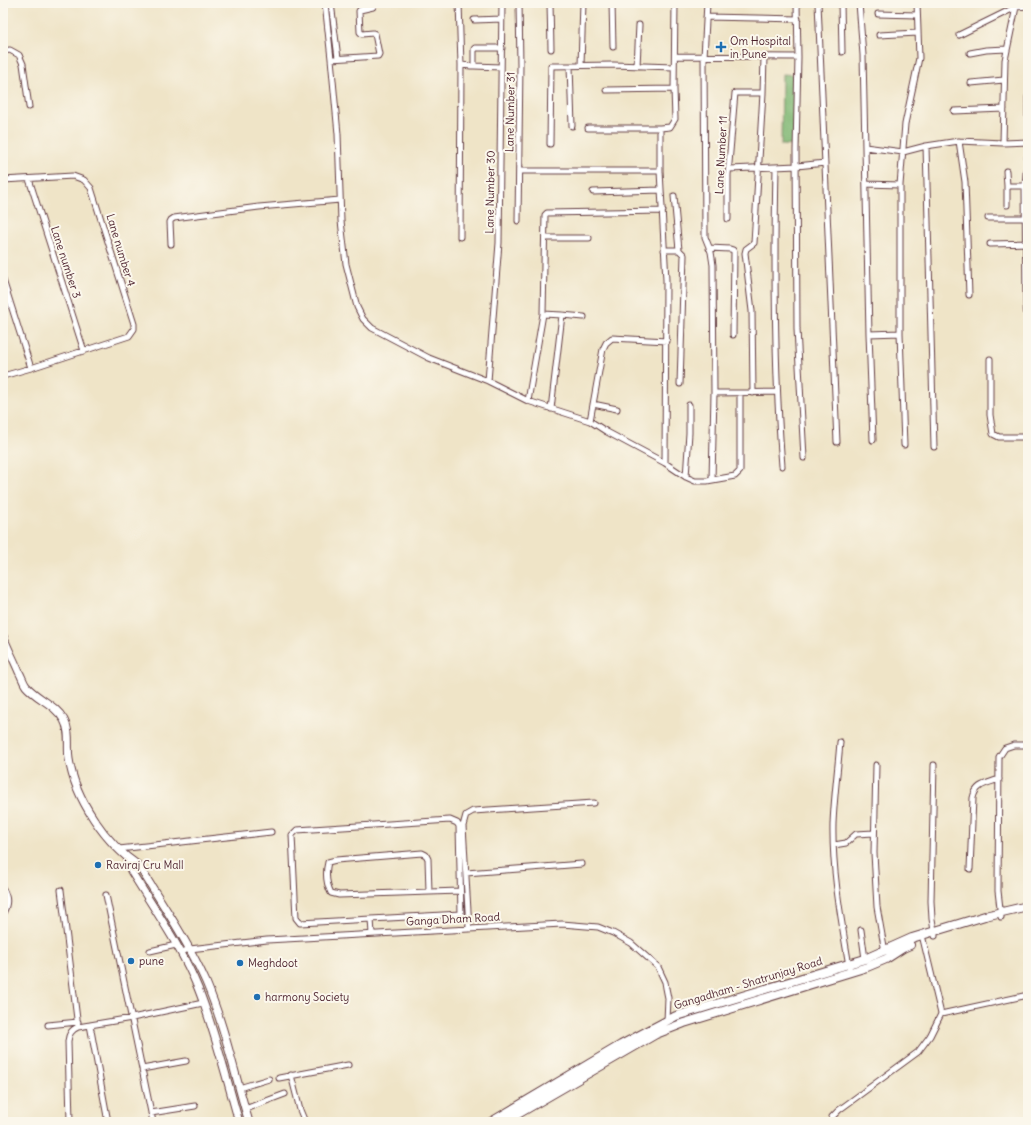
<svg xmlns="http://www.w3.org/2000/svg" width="1031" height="1125" viewBox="0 0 1031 1125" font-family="Delius,sans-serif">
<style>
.forest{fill:#81b874;stroke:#666c50}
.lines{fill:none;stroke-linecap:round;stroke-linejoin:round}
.street-casing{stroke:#633d42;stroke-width:7}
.secondary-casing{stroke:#633d42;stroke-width:9}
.primary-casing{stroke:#633d42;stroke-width:10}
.street{stroke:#fff;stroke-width:5}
.secondary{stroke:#fff;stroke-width:7}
.primary{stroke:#fff;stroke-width:8}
.poi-dot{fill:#1f6fb2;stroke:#fbf7ec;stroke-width:1.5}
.labels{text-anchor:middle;stroke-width:4;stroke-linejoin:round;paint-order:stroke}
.poi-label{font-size:11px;fill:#4a1f2b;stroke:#fbf7ec;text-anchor:start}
.street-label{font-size:11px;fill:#4a1f2b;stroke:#fbf7ec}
</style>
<rect width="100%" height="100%" fill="#fbf7ec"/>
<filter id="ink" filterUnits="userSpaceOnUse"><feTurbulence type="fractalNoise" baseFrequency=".025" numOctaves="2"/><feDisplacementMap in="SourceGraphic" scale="8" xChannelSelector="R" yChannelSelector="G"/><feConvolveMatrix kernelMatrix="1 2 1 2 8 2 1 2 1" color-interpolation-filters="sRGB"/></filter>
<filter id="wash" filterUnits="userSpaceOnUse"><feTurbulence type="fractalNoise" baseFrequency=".012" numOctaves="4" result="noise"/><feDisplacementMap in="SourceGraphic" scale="16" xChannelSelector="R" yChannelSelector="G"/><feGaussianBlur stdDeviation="0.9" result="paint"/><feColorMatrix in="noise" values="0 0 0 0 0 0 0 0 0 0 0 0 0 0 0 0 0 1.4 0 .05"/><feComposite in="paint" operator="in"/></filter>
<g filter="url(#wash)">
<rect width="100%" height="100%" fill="#efe4c7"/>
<!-- forest -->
<path class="forest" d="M782,74L797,75L796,146L781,145Z"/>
</g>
<g filter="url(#ink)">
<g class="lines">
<defs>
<path id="street" d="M325,3L331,59L338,134L341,221L346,264L357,307L363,319L372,328L429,358L488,381L528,401L590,421L607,432L665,463L686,477L695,481H707L735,476L740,471V393
M331,3L338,58
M459,3L461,65L460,237
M550,3L551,49
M612,3L613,47
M707,3L704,57L705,237L711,252L713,265L714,393L712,480
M797,3L798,57L796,150L797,329L804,458
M818,3L837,442
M841,3L842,52
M859,3L863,55L869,334L873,440
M878,14L917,15
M706,17L798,19
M474,20L502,19
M879,35L918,33
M959,35L1016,7L1028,6
M3,51L10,50L19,55L23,64L29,107
M970,53L986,50L1007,49
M675,56L798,57
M331,59L378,56L379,54L375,34L373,33L362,34L360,32L359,11L360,10L373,7L375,3
M461,65L471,66
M581,65L583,3
M570,66L572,126
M637,66L639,25
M501,67L474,66V49L475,48H502
M971,83L1004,80
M606,90L674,89
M763,93L764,57
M1028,97V118
M954,111L1004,109
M588,128H660
M959,141L1003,143L1028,142
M1003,143L1005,60L1016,7
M550,144L551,66L613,65L674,67
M926,146L934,447
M865,147L903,152L926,146L959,141L965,182L969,295
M1028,149L1025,186L1026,304L1028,340
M776,167C774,267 774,367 782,466
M730,169L797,166L825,163
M519,171H660
M1006,171L1007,186H1027
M29,179L84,351
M3,180L73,176L84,180L91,188L134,324V329L129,336L31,368L3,376
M866,184L900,185
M593,192L661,190
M674,196L679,250
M1007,205V186
M988,218H1028
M728,219V175L735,93H763L754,243L746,249L745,253L752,311L753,393
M518,221L520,65L519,3
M545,238H589
M171,244L170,222L171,220L174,218L259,207L340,200
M990,244L1028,243
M709,248L730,249L733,250L734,252L733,335
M664,250H679L684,255L680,384
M3,280L31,368
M543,314L562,315L551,409
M562,315L584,317
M869,334L900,333
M990,359V415L993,434L999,437H1028
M488,381L499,243L502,3
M714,393L777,392
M528,401L543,314L545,215L547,213L663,211
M593,404L617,409
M590,421L603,349L606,343L612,338L667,341
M904,445L900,333V185L905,124L919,58L917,3
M665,463L666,280L660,171V128L670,127L675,119L674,89L675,3
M686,477L689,433V405
M840,742C838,769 834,797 833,824C832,874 842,923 850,972
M876,765L874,853L877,907L885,952
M934,765L931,901L932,919L935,936
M834,845L846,843L856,834L874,833
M119,849L271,832
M970,869L973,798C976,784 986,784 999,779
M466,873L582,864
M3,889C8,898 8,904 3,913
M61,890L78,1027C71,1030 69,1034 68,1041L70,1122
M429,892L428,859L426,855L422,853L336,860L328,862C325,874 326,883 331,893L339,895L460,891
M106,895L153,1122
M1001,917L998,891L999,757L1005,748L1014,745H1028
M371,919L461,914L459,826L457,823L450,820L297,830L292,835L296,918L300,923L371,919L372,934
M469,928L463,826L466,815L473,811L594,803
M861,930L865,959
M922,935L941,1014L1028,995
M150,951L176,945
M181,952L190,949L267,940L562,924L598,927L613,933L631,943L658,967L665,982L666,988L668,998L667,1021
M48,1025L78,1022
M90,1025L108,1122
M78,1027L132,1018L203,1003
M142,1069L186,1061
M291,1075L300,1110L305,1122
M279,1078L348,1065
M239,1088L269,1079
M245,1109L285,1094
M151,1113L195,1106
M831,1122L832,1117L839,1110L918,1052L930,1036L941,1014"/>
<path id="secondary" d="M3,636C8,649 14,660 19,672C22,677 23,682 26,686C37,699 56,705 64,720C71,732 67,747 69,759C75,799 106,844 139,866C162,904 188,941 206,982C225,1027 235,1076 249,1122
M128,859L131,871C154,909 181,946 198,988C215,1031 226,1077 239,1122"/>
<path id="primary" d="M491,1122L621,1045L676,1016L865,959L912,938L985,916L1028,906
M504,1122L656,1034L684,1023L867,967L886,959L903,948L910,945"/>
</defs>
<!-- street casing -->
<use href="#street" class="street-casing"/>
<!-- secondary casing -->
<use href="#secondary" class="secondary-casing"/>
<!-- primary casing -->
<use href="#primary" class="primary-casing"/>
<!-- street -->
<use href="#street" class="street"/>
<!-- secondary -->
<use href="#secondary" class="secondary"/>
<!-- primary -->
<use href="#primary" class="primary"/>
</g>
</g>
<!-- markers -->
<g class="poi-dot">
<path d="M719 41h4v4h4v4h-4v4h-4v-4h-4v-4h4z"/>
<circle cx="98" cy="865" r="4"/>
<circle cx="131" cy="961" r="4"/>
<circle cx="240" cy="963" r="4"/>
<circle cx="257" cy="997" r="4"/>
</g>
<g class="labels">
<!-- poi labels -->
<g class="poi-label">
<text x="730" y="45">Om Hospital<tspan x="730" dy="13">in Pune</tspan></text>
<text x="106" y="869">Raviraj Cru Mall</text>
<text x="139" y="965">pune</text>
<text x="248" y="967">Meghdoot</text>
<text x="265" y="1001">harmony Society</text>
</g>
<!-- street labels -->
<g class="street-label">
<text transform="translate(510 112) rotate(-89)" y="4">Lane Number 31</text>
<text transform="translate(721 155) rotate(-87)" y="4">Lane Number 11</text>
<text transform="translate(490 192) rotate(-89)" y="4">Lane Number 30</text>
<text transform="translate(121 250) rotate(73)" y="4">Lane number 4</text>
<text transform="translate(66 262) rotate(72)" y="4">Lane number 3</text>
<text transform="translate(453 919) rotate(-3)" y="4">Ganga Dham Road</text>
<text transform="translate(748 983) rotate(-17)" y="4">Gangadham - Shatrunjay Road</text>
</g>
</g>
<!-- margin -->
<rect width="1031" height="1125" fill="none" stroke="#fbf7ec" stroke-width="16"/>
</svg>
